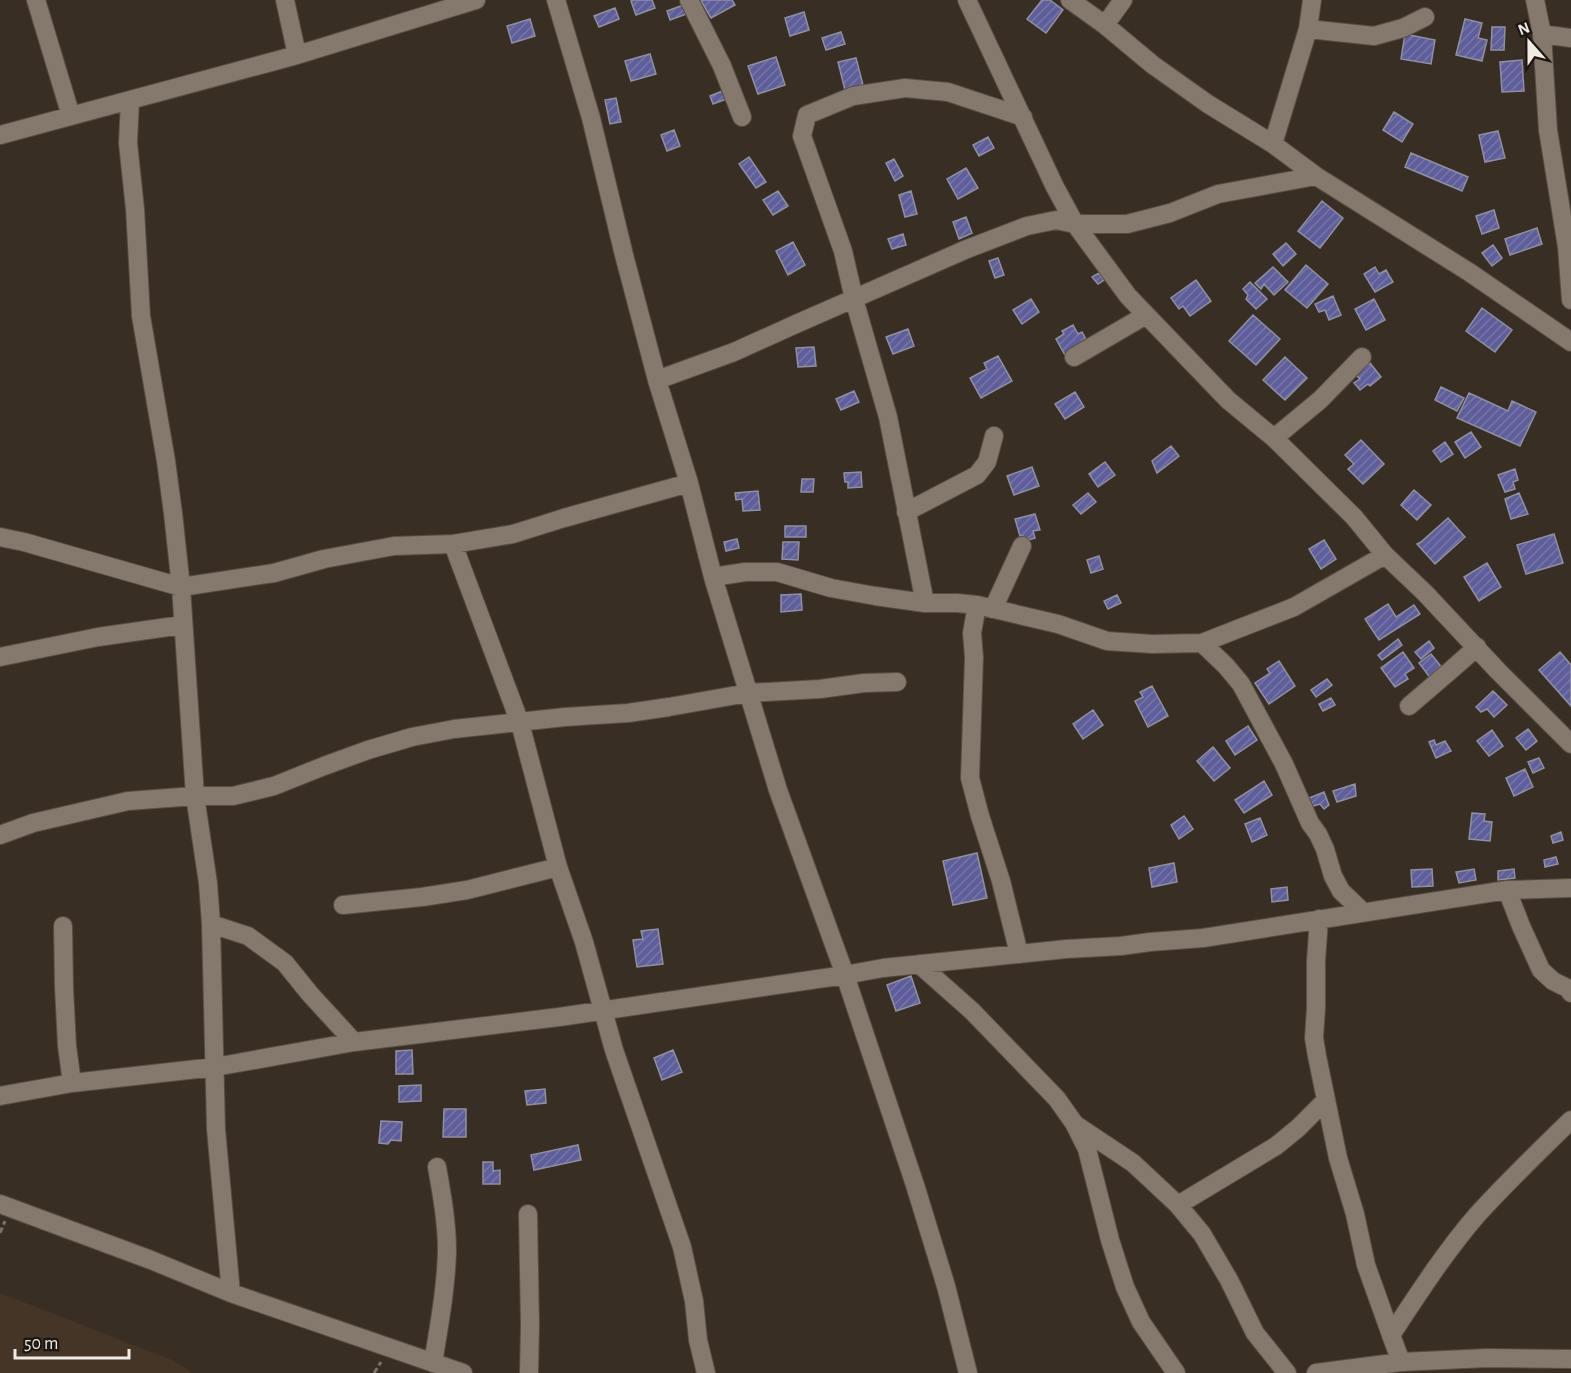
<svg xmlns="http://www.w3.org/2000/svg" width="1571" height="1373" viewBox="0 0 1571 1373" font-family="'Alegreya Sans',sans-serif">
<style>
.built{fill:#453526}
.building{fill:url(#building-hatch);stroke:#8f91a1;stroke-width:1.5}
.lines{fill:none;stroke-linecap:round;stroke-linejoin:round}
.street-casing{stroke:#574d44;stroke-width:20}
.path{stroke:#7a7168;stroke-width:3;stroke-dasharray:6 3;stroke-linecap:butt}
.street{stroke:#85786c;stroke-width:18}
</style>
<defs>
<pattern id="building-hatch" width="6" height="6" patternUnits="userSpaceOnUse" patternTransform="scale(1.5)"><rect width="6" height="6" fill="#5e5e9b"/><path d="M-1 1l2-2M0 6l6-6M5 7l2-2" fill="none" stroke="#7675a9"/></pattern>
</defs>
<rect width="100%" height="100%" fill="#392e24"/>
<!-- built -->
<path class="built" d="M0,1293L172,1360L193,1373H0Z"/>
<!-- building -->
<path class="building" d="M633,0H652L655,8L636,15L631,1Z
M704,0H732L735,5L711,18L701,1Z
M1042,0H1050L1063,10L1046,33L1027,19Z
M686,4L689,13L670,20L667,11Z
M615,8L619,19L599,27L594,16Z
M804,12L809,30L790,36L785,18Z
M530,19L535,36L512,43L507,26Z
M1465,19L1482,23L1478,38L1487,40L1482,61L1456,55Z
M1492,27H1505L1504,50H1491Z
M841,32L845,44L826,50L822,38Z
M1405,34L1435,40L1431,64L1401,59Z
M650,54L656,74L631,81L625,61Z
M776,57L785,85L758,94L748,66Z
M856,58L863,85L845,90L838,62Z
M1522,60L1524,91L1502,92L1500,62Z
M725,90L729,98L713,104L710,96Z
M616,98L621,122L610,124L605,100Z
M1394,112L1413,124L1402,142L1383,130Z
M674,130L680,146L667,151L661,135Z
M1498,131L1505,158L1485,162L1479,135Z
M988,137L994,148L979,156L973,145Z
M1411,153L1468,177L1462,191L1405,167Z
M749,157L766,182L756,188L739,164Z
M894,159L903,176L895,181L886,163Z
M966,168L978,188L958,199L947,179Z
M778,191L788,206L773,215L763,200Z
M911,191L917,214L905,217L899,195Z
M1322,201L1343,218L1320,248L1298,231Z
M1494,210L1499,228L1482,234L1476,216Z
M966,217L972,233L959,239L953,222Z
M1537,228L1542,244L1510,255L1505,239Z
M903,234L906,245L892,249L888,239Z
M793,242L805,265L788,275L776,251Z
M1286,243L1296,254L1283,266L1273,254Z
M1493,245L1502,258L1492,266L1482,253Z
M998,258L1004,275L995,278L989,261Z
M1306,265L1328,284L1307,308L1285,290Z
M1273,267L1288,282L1274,295L1264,284L1261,289L1255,283Z
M1375,267L1379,274L1386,270L1393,282L1375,292L1364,274Z
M1099,273L1104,280L1098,284L1092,277Z
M1196,280L1211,301L1190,316L1183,306L1179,309L1171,298Z
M1250,282L1267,299L1256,309L1246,299L1248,295L1243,289Z
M1333,296L1341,315L1329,320L1325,310L1319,312L1315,304Z
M1031,299L1039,312L1022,324L1013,310Z
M1374,299L1385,320L1366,330L1355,309Z
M1482,308L1512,330L1495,352L1466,331Z
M1253,315L1280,339L1256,365L1229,341Z
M1073,325L1078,334L1082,332L1088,343L1065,355L1056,339L1064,334L1062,331Z
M908,329L914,346L893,354L886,337Z
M814,347L816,366L798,367L796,348Z
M998,356L1012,381L981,398L970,378L987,369L984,363Z
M1285,357L1307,378L1285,400L1263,380Z
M1370,363L1381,377L1370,386L1368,384L1360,390L1354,383L1360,379L1356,375Z
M1441,387L1464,398L1457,411L1435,400Z
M854,391L859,402L841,410L836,399Z
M1075,392L1084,407L1065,419L1055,404Z
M1469,393L1508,411L1512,401L1536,412L1520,446L1457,418Z
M1471,432L1481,447L1465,458L1455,442Z
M1361,440L1384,464L1363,484L1348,469L1354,464L1345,455Z
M1445,442L1453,454L1441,462L1433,451Z
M1171,446L1179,456L1157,473L1152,461Z
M1105,462L1115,475L1098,487L1089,474Z
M1032,467L1039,486L1014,495L1007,476Z
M1515,469L1518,480L1513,482L1515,489L1505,492L1498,475Z
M861,472L862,487L848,488V482H845L844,473Z
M802,479H814L813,492H801Z
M1414,490L1431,505L1417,520L1401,505Z
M758,491L760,510L743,511L742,499L736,500L735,493Z
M1088,493L1096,502L1081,514L1073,505Z
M1519,493L1528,514L1511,519L1505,499Z
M1035,514L1040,530L1033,531L1035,538L1025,541L1023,536H1020L1015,519Z
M1448,518L1465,537L1435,564L1417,544L1421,542Z
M785,526H806V537H785Z
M1554,534L1563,563L1526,574L1517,545Z
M737,539L739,548L726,551L724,542Z
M1324,540L1336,559L1321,569L1309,549Z
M783,542H799L798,560L782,559Z
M1099,556L1103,569L1091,573L1087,560Z
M1487,563L1501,587L1479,601L1464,577Z
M801,594L802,610L781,612V595Z
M1117,595L1121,603L1108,609L1104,601Z
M1388,604L1396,617L1414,605L1420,614L1379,640L1365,619Z
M1398,639L1402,645L1382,660L1378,655Z
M1429,641L1434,648L1421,659L1415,652Z
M1403,652L1414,668L1405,674L1408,679L1395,687L1381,668Z
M1560,652L1571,665V706L1539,670Z
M1431,654L1443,669L1431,679L1419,663Z
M1279,661L1295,686L1269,704L1255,683L1270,673L1267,669Z
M1327,679L1332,685L1316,697L1311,690Z
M1152,686L1168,716L1148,727L1135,701L1143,697L1140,692Z
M1493,691L1507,705L1494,717L1487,709L1481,712L1476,707Z
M1331,698L1335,705L1323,711L1319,704Z
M1093,710L1103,725L1083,739L1073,724Z
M1248,726L1257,740L1235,755L1226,741Z
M1528,729L1537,741L1526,750L1516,738Z
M1492,730L1503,746L1489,756L1477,741Z
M1434,740L1436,745L1445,741L1451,751L1436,758L1429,742Z
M1213,747L1230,768L1214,781L1197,761Z
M1539,758L1544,768L1533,773L1528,762Z
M1525,769L1533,787L1514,796L1506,778Z
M1264,781L1272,795L1244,813L1235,800Z
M1355,784L1356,796L1337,802L1333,791Z
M1324,792L1329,805L1324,809L1320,804L1310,807L1307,799Z
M1472,813L1485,814L1484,821L1492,822L1490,841L1469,839Z
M1184,816L1193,829L1179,839L1171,825Z
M1260,818L1267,835L1252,842L1245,824Z
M1561,832L1563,840L1553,843L1551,836Z
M977,853L987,898L953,905L943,861Z
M1556,857L1558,864L1545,867L1544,860Z
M1174,863L1177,882L1152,887L1149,868Z
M1432,869L1433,886L1412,887L1411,870Z
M1474,869L1476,880L1459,883L1456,872Z
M1514,869L1515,878L1498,880V871Z
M1287,887L1288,900L1272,902L1271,889Z
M658,929L663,964L637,967L633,940L643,939L641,931Z
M911,976L920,1003L896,1011L887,985Z
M412,1050L413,1074H396V1051Z
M673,1050L682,1072L662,1080L654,1058Z
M421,1085V1101L399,1102V1086Z
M545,1089L546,1103L527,1105L525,1091Z
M444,1109H466V1137H443Z
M381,1121L402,1122L401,1141L391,1140L388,1144L379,1143Z
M578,1145L581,1160L534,1170L531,1155Z
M483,1162H493V1171L500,1170V1184H483Z"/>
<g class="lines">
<defs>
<path id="street" d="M36,0L71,116
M285,0L297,55
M556,0L591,118L624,255L657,380L689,483L713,577L778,790L845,975L915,1185L946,1286L968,1373
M689,0L722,66L742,117
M967,0L1055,187L1075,224L1128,296L1228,400L1274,438L1354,517L1385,555L1425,593L1498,671L1571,744
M1070,0L1105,25L1153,65L1208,104L1273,144L1316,176L1469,272L1571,342
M1535,0L1542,34L1548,130L1567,247L1571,300
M1105,25L1123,0
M1308,29L1374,36L1403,28L1425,17
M1542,34L1571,38
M130,100L128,143L135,209L141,316L166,461L173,513L181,587L195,796L208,883L211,924L216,1129L231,1293
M0,135L297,55L476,0
M1273,144L1308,29L1312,0
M1074,357L1146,315
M657,380L734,352L796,324L967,249L1027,226L1056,220L1075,224H1127L1170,213L1218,194L1316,176
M1274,438L1320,400L1362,357
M906,512L977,475L987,462L994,436
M0,537L24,542L181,587L274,573L324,559L394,546L453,544L513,534L564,518L689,483
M453,544L520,723L558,867L584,942L614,1050L682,1247L694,1301L698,1340L706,1373
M713,577L745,572H777L831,588L875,596L925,603H957L977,605L1058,624L1107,641L1152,644L1202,643L1294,607L1385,555
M925,603L888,417L854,299L843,251L802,136L807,115L853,96L905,88L948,92L1023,117
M977,605L972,633L974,657L970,778L980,816L1001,881L1019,954
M993,609L1022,546
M1202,643L1226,666L1241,684L1284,764L1310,823L1318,834L1325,849L1333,876L1341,891L1363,912
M0,657L98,637L182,625
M1409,706L1451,670L1477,647
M0,835L33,823L128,801L195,796H233L274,786L324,766L368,750L412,737L454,729L565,717L628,713L669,707L748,693L820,689L864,683L897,682
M1507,890L1521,926L1541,970L1553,981L1567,988L1571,993
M343,905L422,897L467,890L558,867
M1319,919L1316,961V1008L1314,1038L1317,1056L1338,1158L1355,1214L1366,1265L1391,1335
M211,924L248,936L285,963L310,994L354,1042
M63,926L64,987L67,1046L72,1083
M919,964L972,1011L1057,1099L1074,1123L1087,1149L1110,1240L1125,1287L1141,1322L1176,1373
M0,1096L72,1083L215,1067L354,1042L559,1017L845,975L883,968L1066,949L1121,946L1150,942L1203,938L1507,890L1571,888
M1076,1125L1133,1163L1178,1205L1202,1234L1229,1280L1255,1333L1287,1373
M0,1204L151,1260L231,1293L463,1373
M1178,1205L1276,1146L1298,1128L1326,1100
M528,1214L530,1325L529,1373
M1401,1362L1391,1335C1418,1294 1445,1252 1477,1215C1507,1182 1539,1151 1571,1120
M433,1363C439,1326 446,1289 447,1251C447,1223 442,1195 437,1167
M1316,1373L1401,1362L1487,1358L1571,1359"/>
</defs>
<!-- street casing -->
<use href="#street" class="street-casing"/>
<!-- path -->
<path class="path" d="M0,1233L5,1221
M374,1373L381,1362"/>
<!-- street -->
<use href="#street" class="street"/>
</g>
<!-- north arrow -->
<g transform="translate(1529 42) rotate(339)" stroke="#1c1712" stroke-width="4.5" paint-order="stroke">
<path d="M0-4.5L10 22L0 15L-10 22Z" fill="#f2ebe4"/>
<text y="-9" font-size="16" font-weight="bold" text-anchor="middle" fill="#f2ebe4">N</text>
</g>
<!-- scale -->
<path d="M15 1349v9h114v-9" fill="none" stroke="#f2ebe4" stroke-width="3"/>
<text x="24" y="1349" font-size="18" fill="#f2ebe4" stroke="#1c1712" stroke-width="4.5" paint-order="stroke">50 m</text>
</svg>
